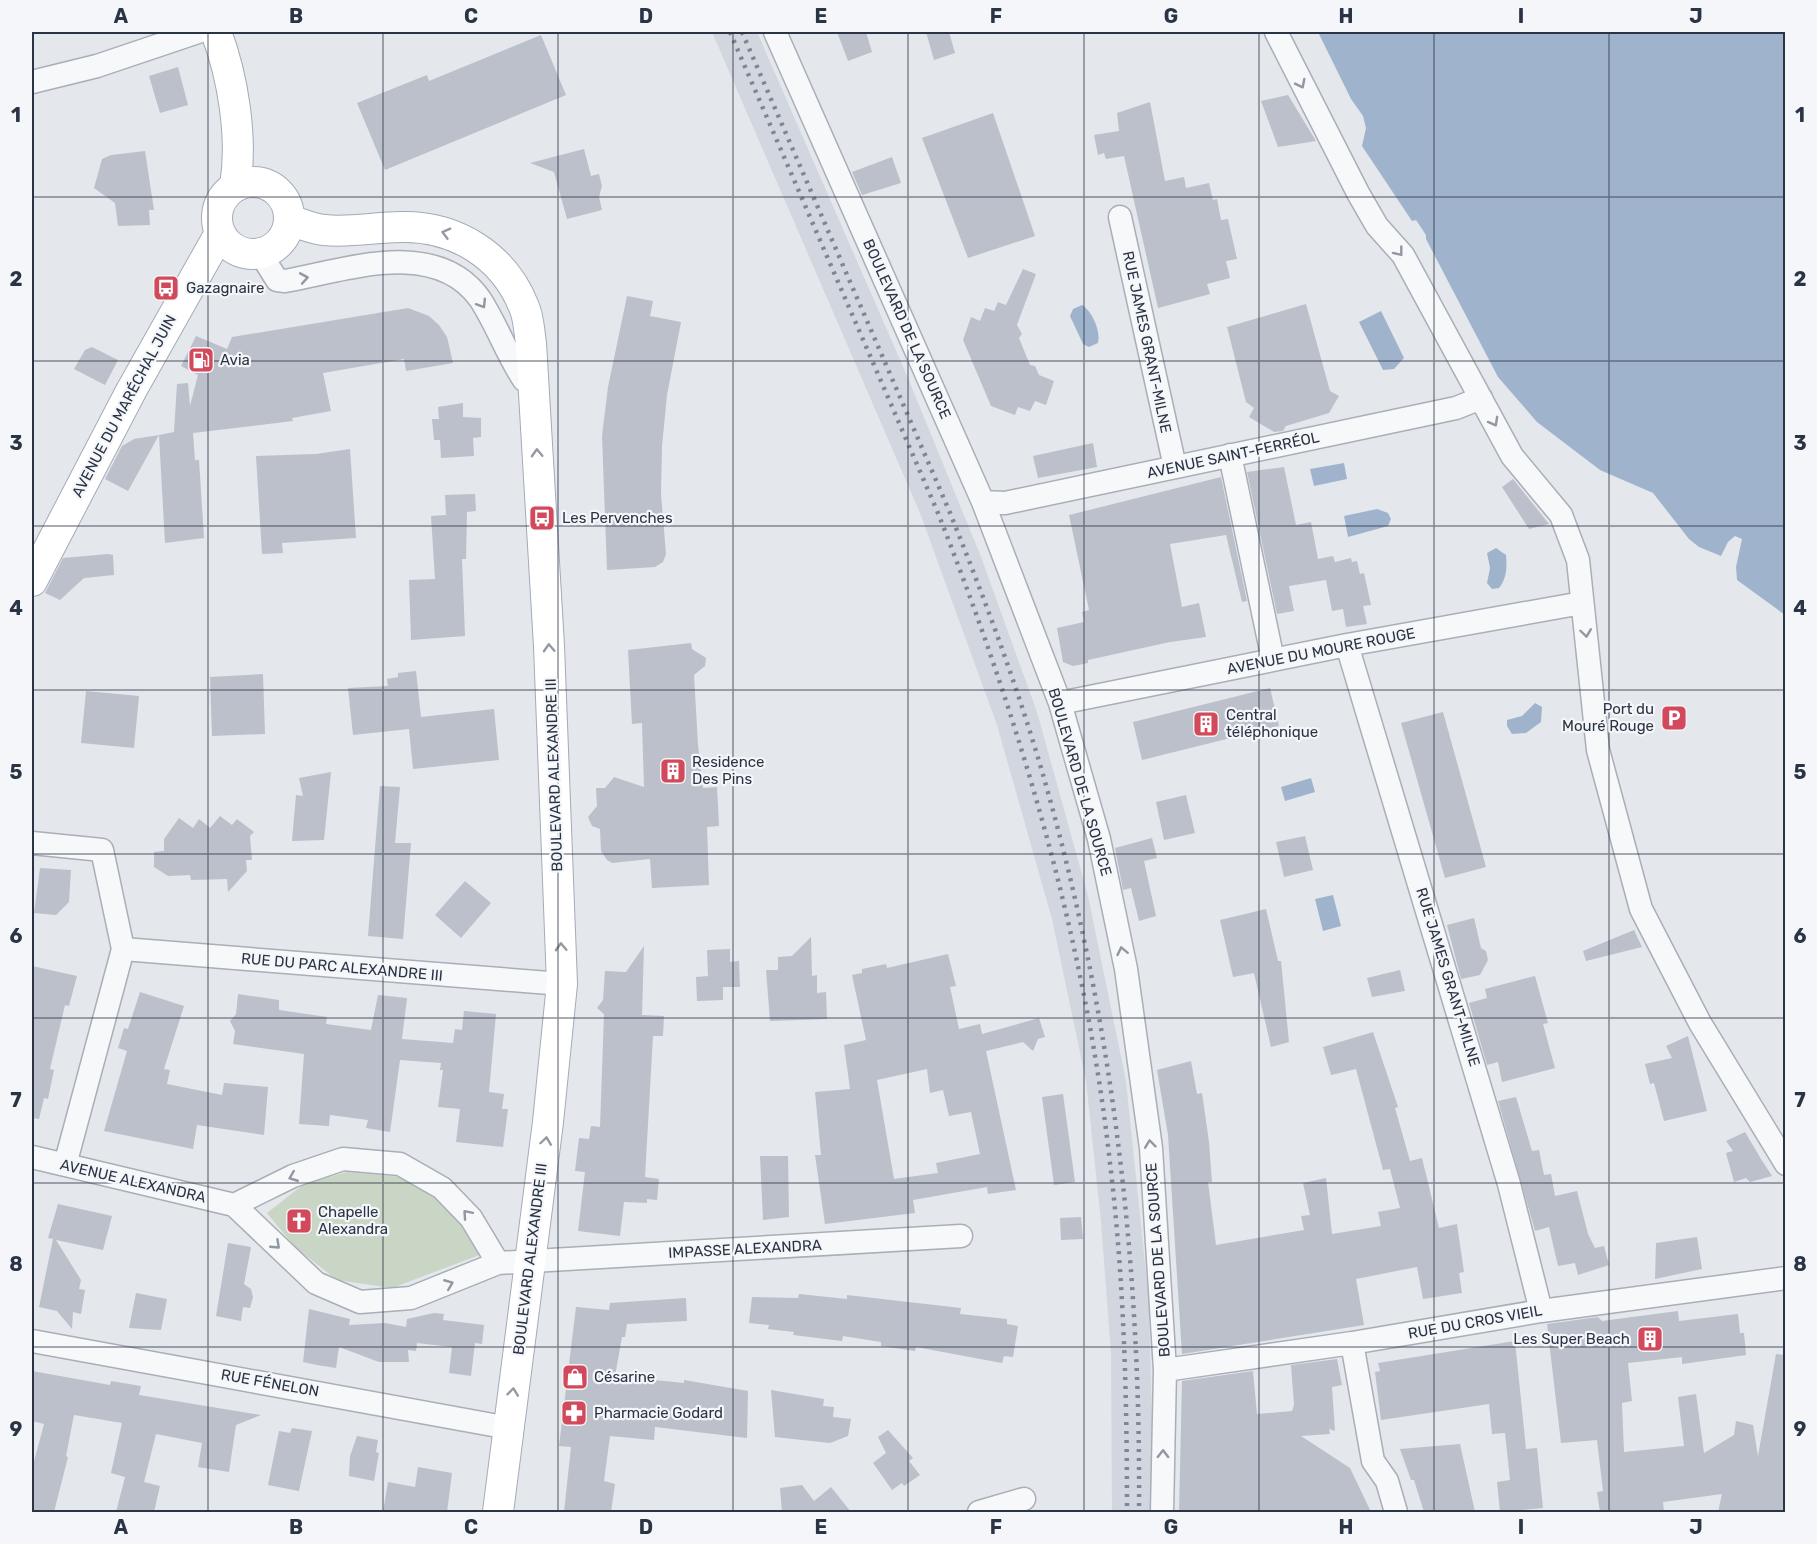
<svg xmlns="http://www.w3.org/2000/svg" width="1817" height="1544" viewBox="0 0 1817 1544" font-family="Rubik,sans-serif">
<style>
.built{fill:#d2d6de}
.green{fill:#c9d6c5}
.water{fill:#9fb4cc}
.building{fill:#bbc0ca;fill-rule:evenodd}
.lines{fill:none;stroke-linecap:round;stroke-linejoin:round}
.minor-casing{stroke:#a9aeb7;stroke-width:25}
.major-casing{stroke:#a3abb8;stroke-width:32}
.minor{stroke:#f7f8fa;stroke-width:22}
.major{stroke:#fff;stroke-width:30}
.rail{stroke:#7d8696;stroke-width:4.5;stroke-dasharray:3 6;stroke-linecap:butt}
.oneway{stroke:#9196a0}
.oneway2{stroke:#959aa2}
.grid{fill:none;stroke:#2b3445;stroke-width:1.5;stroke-opacity:0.55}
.labels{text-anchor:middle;stroke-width:4.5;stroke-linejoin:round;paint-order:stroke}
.poi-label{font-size:15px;fill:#2b3445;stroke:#f4f6f9;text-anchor:start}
.street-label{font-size:15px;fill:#2b3445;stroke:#f4f6f9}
.neatline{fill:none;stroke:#2b3445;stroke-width:2}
.grid-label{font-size:20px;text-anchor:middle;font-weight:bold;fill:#2b3445}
</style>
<rect width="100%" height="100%" fill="#e4e7ec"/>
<!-- built -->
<path class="built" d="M712,32H757L908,378L981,557L1037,712L1088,896L1126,1081L1149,1302L1154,1512H1112L1111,1353L1101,1221L1086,1081L1052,919L997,725L920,513Z"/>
<!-- green -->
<path class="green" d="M347,1172L401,1177L440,1200L463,1223L482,1254L392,1288L337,1280L295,1247L267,1213L304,1184Z"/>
<!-- water -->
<path class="water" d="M1318,32H1785V615L1737,580L1736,567L1742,539L1735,536L1728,542L1721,556L1699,547L1689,539L1653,493L1600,470L1537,422L1498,377L1426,239V235L1416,220L1412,221L1362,146L1366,128L1363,116L1351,99Z
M1082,305C1092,311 1101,331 1098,343L1089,347L1083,344L1070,316L1073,309Z
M1381,311L1404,358L1394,369L1383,370L1359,322Z
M1344,463L1347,479L1314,486L1310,469Z
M1377,509L1388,513L1391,519L1388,526L1348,537L1344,516Z
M1496,548L1506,555C1507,567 1507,578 1499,588L1492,589L1487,583L1490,568L1487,553Z
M1535,703L1542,707L1541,722L1526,733L1512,734L1507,726V720L1522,716Z
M1311,778L1315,792L1285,801L1281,787Z
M1333,895L1341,926L1323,931L1315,899Z"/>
<!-- building -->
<path class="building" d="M837,32H866L872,52L848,61Z
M926,32H949L955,53L934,60Z
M541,35L566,95L385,170L357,103L427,75L429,81Z
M178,67L188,105L160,113L149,76Z
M1288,95L1316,141L1278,147L1261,101Z
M1150,102L1165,181L1184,177L1186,188L1209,183L1213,200L1217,199L1221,220L1228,219L1237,259L1226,261L1230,278L1207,284L1210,294L1158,308L1124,156L1106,159L1104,153L1098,155L1094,135L1119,131L1117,113Z
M993,113L1035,236L968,258L922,138Z
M584,149L591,176L599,174L602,186L599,197L602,210L567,219L554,172L530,163Z
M145,151L154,210H149L150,225L118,226L115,203L94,188L102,159L111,155Z
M892,157L901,183L862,195L852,172Z
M1023,269L1036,274L1017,325L1022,334L1019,338L1030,365L1035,366L1039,375L1054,381L1046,405L1035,401L1030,411L1018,407L1015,415L991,406L963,340L971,317L980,321L985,308L994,311L998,302L1006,305Z
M627,296L653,301L650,316L681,322L667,395L662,446L661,494L666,554L663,562L655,567L607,570L602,436L608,387Z
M1306,304L1330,391L1339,396L1329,413L1286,426L1283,431L1274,432L1249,417L1254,408L1246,402L1227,327Z
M408,308L429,316L439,325L447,337L453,363L406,371L404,359L323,373L331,411L292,418L293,421L193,433L195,460H199L204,538L165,543L159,435L174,432L177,384L188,383L190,406L198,375L181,366L196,336L227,349L232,337Z
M92,347L118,360L105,385L74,369L85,350Z
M463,403V417L481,418V437L473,438L474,456L441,458L440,440H434L432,419H439L438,407Z
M159,435L128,491L105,479L122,446L134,439Z
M1093,443L1097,467L1038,478L1033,456Z
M350,449L356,538L282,543L283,553L262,554L256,456L316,454Z
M1284,467L1296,525L1311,522L1318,559L1333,556L1335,562L1351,558L1352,562L1357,561L1360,574L1364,573L1371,605L1363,606L1367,624L1346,627L1343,609L1332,611L1326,580L1289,586L1294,611L1277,614L1247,472Z
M1221,477L1247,601L1242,602L1226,535L1170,544L1182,607L1199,603L1206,637L1170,642L1088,660V663L1073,666L1063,662L1057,628L1084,622L1082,612L1089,610L1069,515Z
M1513,479L1549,524L1529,529L1502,487Z
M475,494L476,511L467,512L466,559H462L465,636L411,640L409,580L435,579L431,516L446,515L445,495Z
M108,554L113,555L114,575L84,578L60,600L45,593L63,558Z
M691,643L692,649L706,658L705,666L694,675L698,745L703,788L717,787L719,826L707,827L709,885L652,888L650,859L612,863L607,860L601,851L600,829L592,826L588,817L597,806L596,788H605L614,777L644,787L642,723L632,724L628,650Z
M416,671L421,717L494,709L499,760L413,769L409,729L353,735L348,688L388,686L387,679L398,677V673Z
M263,674L265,734L212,736L210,677Z
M1270,688L1279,726L1142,760L1133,722Z
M86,691L139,696L134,748L81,743Z
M1443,712L1486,867L1445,878L1401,723Z
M331,772L324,840L292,841L296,795L303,796L299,778Z
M380,786L400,787L395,843H411L403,939L368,936Z
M1186,795L1195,833L1164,840L1156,802Z
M220,816L232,825L237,819L254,832L250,836L252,860H246L247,871L228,892L227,879L191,880L190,875L168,876L154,867V852L164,851V839L179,818L193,828L199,819L210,828Z
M1305,836L1313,870L1284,877L1276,842Z
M1152,838L1157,858L1144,861L1156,916L1139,921L1131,888L1123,890L1115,848Z
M40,868L71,870L69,902L56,915L34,913Z
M465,881L491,903L461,938L435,915Z
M1266,909L1278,961H1281L1289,1042L1271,1047L1254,973L1233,977L1220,920Z
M1474,918L1481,948L1486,951L1488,960L1480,975L1461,979L1447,925Z
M1634,930L1642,947L1586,961L1583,951Z
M811,937L812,976L817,975V993L826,992L827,1019L770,1021L766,970H778V957L792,956Z
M644,946L642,1015L664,1016L663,1036H653L645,1177L659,1179L657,1200L647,1199V1203L624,1202L620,1236L578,1231L585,1172L575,1171L579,1138L589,1139L591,1126L600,1127L604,1014L597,1008L603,1000L605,971L626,972Z
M730,949V962L739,961L740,987H723V1000L697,1001L696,977L708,976L707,950Z
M948,954L956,986L950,987L959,1029L980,1024L982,1034L1039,1018L1045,1037L1038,1039L1033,1051L1023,1042L986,1051L1016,1190L988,1194L987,1187L913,1200L915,1213L825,1224L815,1155H821L815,1092L850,1089L844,1045L866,1040L852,975L862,973V969L886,964L887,968ZM927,1069L930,1093L943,1090L949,1116L971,1112L980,1154L936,1163L938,1173L894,1179L877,1080Z
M32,966L77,976L69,1006L65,1005L50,1069L54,1070L48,1099L44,1098L39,1119L32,1118Z
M1400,970L1405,991L1372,997L1367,978Z
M1535,976L1548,1023L1543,1024L1555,1068L1502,1082L1498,1062L1487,1065L1469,1003L1487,998L1485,989Z
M140,992L184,1006L164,1069L170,1070L167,1084L222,1095L224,1083L268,1087L264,1135L197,1125L193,1149L104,1131L127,1051L118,1048L124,1028L128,1029Z
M238,994L279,1000V1010L327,1017L326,1024L371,1030L378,995L407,998L402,1039L453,1043L455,1029L462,1030L464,1011L496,1014L489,1092L504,1094L502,1109H508L503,1147L456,1142L460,1109L438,1107L443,1070H440L441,1063L400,1060L390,1132L366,1128L368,1120L330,1115L329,1126L299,1124L304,1054L233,1044L235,1031L230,1021L236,1014Z
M1373,1032L1398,1107L1395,1108L1410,1161L1422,1158L1439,1228L1457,1224L1464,1272L1459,1273L1462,1293L1423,1299L1417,1267L1356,1279L1364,1325L1182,1354L1168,1135L1157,1070L1191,1061L1197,1094L1202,1093L1209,1142L1212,1182H1208L1216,1245L1304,1230L1301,1216L1310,1215L1303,1183L1326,1178L1332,1234L1381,1226L1378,1212L1400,1208L1390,1169L1383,1170L1356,1069L1331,1075L1323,1047Z
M1688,1036L1707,1111L1664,1121L1654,1083L1650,1084L1645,1064L1672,1058L1666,1046Z
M1063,1094L1075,1182L1054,1185L1042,1097Z
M1516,1097L1532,1151L1539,1150L1544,1175L1551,1174L1555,1196L1577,1191L1588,1234L1595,1248L1604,1246L1609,1265L1578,1275L1575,1263L1558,1266L1549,1227L1535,1231L1498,1101Z
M1745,1132L1761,1159L1772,1176L1750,1182L1746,1178L1734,1182L1726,1153L1733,1151L1726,1141Z
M760,1156H788L789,1217L763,1220Z
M58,1204L112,1216L103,1250L56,1240L81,1280L79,1289L85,1290L81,1314L73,1312L72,1329L57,1311L39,1307L53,1239L48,1238Z
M1081,1217L1083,1239L1061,1240L1060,1218Z
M1697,1237L1702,1269L1655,1279L1656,1243Z
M228,1243L251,1247L244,1284L251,1289L253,1297L250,1308L243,1307L241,1321L216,1316Z
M136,1293L167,1299L161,1330L129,1328Z
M799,1294L847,1299V1295L961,1308L960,1314L1007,1319V1324L1018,1326L1013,1357L1004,1356L1002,1363L916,1347L915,1351L881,1346V1342L843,1336L842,1341L793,1335L794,1332L768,1329L769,1325L749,1323L752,1297L798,1298Z
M686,1298L687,1321L627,1324L625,1337H622L615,1376L684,1383V1380L748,1391L747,1438L655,1427L654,1440L610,1436L604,1481L615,1484L611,1512H564L571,1447L559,1446L576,1307L609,1310L610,1303Z
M309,1309L350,1319L349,1325L385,1323L406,1327L407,1319L434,1313L444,1314L443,1320L484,1325L482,1344L475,1343L471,1376L449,1373L452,1347L417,1343L416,1351L408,1350L409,1362H379L339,1347L336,1368L317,1365L303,1362Z
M1678,1311L1679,1321L1738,1314L1740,1333H1744L1746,1355L1682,1364V1357L1628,1363L1632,1401L1622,1403L1624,1452L1684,1446L1678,1397L1696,1394L1704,1453L1734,1435L1736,1421L1753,1425L1758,1456L1776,1354L1785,1355V1512H1718L1722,1494L1663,1502L1664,1512H1600L1597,1492L1603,1491L1597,1440L1561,1443L1547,1324L1598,1317L1602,1321Z
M1515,1341L1526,1449L1537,1448L1543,1508L1500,1512L1497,1482L1510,1480L1505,1433L1492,1434L1489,1404L1381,1420L1375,1372L1380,1371L1378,1363Z
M1337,1359L1342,1385L1332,1387L1335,1431L1329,1429L1330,1434L1301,1436L1350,1468L1371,1512H1179L1182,1381L1253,1371L1257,1414L1292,1411L1294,1405L1291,1365Z
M32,1371L110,1385L111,1381L141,1386L139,1395L261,1415L236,1425L229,1472L198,1467L202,1443L156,1434L144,1482L160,1486L154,1512H116L125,1477L111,1473L122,1423L74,1415L66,1456L68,1457L54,1512H32V1469L44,1424L32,1421Z
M771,1390L824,1399L823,1406L834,1407L833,1417L851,1419L848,1436L830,1443L775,1437Z
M292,1428L312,1431L299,1491L268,1485L279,1431L290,1433Z
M888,1430L913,1458L909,1461L920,1475L904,1486L902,1483L892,1490L873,1463L886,1453L878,1437Z
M357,1436L378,1440L376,1452L379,1453L374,1481L349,1476L350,1456Z
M1460,1444L1475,1512H1424L1414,1480H1411L1400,1449Z
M418,1467L452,1473L447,1512H383L388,1482L415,1487Z
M802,1485L814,1501L831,1487L851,1512H782L780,1488Z"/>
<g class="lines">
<defs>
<path id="minor" d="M775,32L983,502L1060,703L1099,839L1126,969L1151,1148L1165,1370L1162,1512
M1276,32L1358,193L1377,226L1403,255L1512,456L1561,515L1578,560L1598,750L1641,909L1700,1023L1786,1164
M32,82L97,66L198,32
M1120,217L1175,467
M260,253L277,280L285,281C346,270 436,237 480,299C497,325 507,355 524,380L534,379
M1230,455L1273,660
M983,502L1005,503L1456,408L1481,398
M1347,645L1509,1184L1541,1311
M1060,703L1347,645L1582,603
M32,843L102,850L123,949
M32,1157L234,1205L316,1283L360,1302L411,1298L498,1263L961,1236
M65,1165L123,949L562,984
M234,1205L293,1176L343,1159L400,1164L442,1188L471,1218L498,1263
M32,1341L509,1428
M1352,1343L1373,1461L1387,1481L1396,1512
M1165,1370L1352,1343L1541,1311L1786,1278
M979,1512L1024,1499"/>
<path id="major" d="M216,32C233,77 243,138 235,186
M217 218a36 36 0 1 1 72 0a36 36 0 1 1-72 0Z
M289,220C300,223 312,229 324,230C350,233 376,227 402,227C456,226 504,256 524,307C529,318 529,331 531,343L549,646L562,984L548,1122L498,1512
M32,581L131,391L220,233"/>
</defs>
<!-- minor casing -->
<use href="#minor" class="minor-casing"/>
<!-- major casing -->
<use href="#major" class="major-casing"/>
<!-- minor -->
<use href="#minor" class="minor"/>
<!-- major -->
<use href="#major" class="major"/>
<!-- rail -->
<path class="rail" d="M730,32L938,513C1020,721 1085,939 1110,1163C1124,1279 1127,1396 1127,1512
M742,32L948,508C986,602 1022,698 1049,796C1114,1030 1141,1271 1139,1512"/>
</g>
<!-- one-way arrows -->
<defs><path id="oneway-chevron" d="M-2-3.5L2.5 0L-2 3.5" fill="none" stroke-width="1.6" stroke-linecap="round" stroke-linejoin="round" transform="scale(1.5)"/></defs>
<g class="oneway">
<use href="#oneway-chevron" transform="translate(1301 84) rotate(63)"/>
<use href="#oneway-chevron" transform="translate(1399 252) rotate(52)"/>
<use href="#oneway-chevron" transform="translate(304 278) rotate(-10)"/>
<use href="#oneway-chevron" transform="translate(482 304) rotate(58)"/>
<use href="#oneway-chevron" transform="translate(1494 422) rotate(61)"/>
<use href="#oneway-chevron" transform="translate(1586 633) rotate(82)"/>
<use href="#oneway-chevron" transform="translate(1122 951) rotate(-102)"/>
<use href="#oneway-chevron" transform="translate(1150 1144) rotate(-97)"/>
<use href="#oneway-chevron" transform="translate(293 1177) rotate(158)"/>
<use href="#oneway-chevron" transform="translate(467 1214) rotate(-131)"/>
<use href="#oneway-chevron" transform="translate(276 1245) rotate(43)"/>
<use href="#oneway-chevron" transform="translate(449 1284) rotate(-22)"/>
<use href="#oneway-chevron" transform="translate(1163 1454) rotate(-89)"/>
</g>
<g class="oneway2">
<use href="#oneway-chevron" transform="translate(446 233) rotate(-165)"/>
<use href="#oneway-chevron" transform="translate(537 453) rotate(-92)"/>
<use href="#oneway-chevron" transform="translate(549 648) rotate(-93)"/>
<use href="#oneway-chevron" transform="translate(561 947) rotate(-92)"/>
<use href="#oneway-chevron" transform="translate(546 1141) rotate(-82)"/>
<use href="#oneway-chevron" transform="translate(513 1392) rotate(-83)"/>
</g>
<!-- grid -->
<path class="grid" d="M208,32V1512M383,32V1512M558,32V1512M733,32V1512M908,32V1512M1084,32V1512M1259,32V1512M1434,32V1512M1609,32V1512M32,197H1786M32,361H1786M32,526H1786M32,690H1786M32,854H1786M32,1018H1786M32,1183H1786M32,1347H1786"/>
<!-- icons -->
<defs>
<symbol id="bus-square" viewBox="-11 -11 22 22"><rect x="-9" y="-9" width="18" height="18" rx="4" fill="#d1495b" stroke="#f4f6f9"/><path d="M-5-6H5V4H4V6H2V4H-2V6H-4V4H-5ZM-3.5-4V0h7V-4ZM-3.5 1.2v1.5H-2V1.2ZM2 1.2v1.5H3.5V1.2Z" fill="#fff"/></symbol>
<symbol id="fuel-square" viewBox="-11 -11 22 22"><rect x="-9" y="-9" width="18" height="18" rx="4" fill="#d1495b" stroke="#f4f6f9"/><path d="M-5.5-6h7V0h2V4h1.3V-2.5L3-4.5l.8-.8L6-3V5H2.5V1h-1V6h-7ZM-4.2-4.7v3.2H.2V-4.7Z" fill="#fff"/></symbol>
<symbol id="parking-square" viewBox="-11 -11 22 22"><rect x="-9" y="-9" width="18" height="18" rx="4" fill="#d1495b" stroke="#f4f6f9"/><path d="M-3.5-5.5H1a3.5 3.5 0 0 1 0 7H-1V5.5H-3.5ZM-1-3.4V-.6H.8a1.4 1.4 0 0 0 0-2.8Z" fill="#fff"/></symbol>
<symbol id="building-square" viewBox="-11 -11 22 22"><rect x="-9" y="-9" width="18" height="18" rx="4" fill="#d1495b" stroke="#f4f6f9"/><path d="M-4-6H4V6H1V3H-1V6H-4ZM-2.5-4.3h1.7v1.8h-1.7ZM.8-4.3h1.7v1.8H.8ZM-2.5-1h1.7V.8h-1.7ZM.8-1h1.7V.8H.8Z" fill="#fff"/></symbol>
<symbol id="church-square" viewBox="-11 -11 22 22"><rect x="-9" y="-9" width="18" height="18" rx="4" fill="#d1495b" stroke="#f4f6f9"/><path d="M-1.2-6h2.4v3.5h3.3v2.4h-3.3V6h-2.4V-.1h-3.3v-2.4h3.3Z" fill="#fff"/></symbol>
<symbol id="shop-square" viewBox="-11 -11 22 22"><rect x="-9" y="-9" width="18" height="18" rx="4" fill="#d1495b" stroke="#f4f6f9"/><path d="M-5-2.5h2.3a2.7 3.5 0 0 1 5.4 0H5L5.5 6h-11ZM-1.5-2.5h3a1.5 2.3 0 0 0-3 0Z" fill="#fff"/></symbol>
<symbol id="pharmacy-square" viewBox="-11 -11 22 22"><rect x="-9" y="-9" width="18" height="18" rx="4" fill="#d1495b" stroke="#f4f6f9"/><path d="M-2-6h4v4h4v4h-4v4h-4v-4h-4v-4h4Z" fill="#fff"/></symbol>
</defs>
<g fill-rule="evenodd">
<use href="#bus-square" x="151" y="273" width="30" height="30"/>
<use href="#fuel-square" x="186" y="345" width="30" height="30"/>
<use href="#bus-square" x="527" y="503" width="30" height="30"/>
<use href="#parking-square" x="1659" y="703" width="30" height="30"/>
<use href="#building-square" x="1191" y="709" width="30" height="30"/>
<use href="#building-square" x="658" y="756" width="30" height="30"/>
<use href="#church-square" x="284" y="1206" width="30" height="30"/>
<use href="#building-square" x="1635" y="1324" width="30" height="30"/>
<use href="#shop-square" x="560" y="1362" width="30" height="30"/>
<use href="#pharmacy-square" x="559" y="1398" width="30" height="30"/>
</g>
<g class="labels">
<!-- poi labels -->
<g class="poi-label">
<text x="186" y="293">Gazagnaire</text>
<text x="220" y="365">Avia</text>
<text x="562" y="523">Les Pervenches</text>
<text x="1654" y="714" text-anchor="end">Port du<tspan x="1654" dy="17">Mouré Rouge</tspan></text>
<text x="1226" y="720">Central<tspan x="1226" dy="17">téléphonique</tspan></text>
<text x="692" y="767">Residence<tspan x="692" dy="17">Des Pins</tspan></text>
<text x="318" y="1217">Chapelle<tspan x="318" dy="17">Alexandra</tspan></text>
<text x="1630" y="1344" text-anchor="end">Les Super Beach</text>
<text x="594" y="1382">Césarine</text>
<text x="594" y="1418">Pharmacie Godard</text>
</g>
<!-- street labels -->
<g class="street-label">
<text transform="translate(907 329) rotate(66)" y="5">BOULEVARD DE LA SOURCE</text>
<text transform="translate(1147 342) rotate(78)" y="5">RUE JAMES GRANT-MILNE</text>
<text transform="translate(124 406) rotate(-62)" y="5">AVENUE DU MARÉCHAL JUIN</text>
<text transform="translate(1233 455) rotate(-12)" y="5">AVENUE SAINT-FERRÉOL</text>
<text transform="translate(1321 651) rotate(-11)" y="5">AVENUE DU MOURE ROUGE</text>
<text transform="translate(554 775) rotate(-92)" y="5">BOULEVARD ALEXANDRE III</text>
<text transform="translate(1080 782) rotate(74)" y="5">BOULEVARD DE LA SOURCE</text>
<text transform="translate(342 967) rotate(5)" y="5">RUE DU PARC ALEXANDRE III</text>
<text transform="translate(1448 977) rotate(73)" y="5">RUE JAMES GRANT-MILNE</text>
<text transform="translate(133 1181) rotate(13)" y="5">AVENUE ALEXANDRA</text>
<text transform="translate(745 1249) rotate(-3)" y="5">IMPASSE ALEXANDRA</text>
<text transform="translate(530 1259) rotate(-83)" y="5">BOULEVARD ALEXANDRE III</text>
<text transform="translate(1158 1260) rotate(-94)" y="5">BOULEVARD DE LA SOURCE</text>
<text transform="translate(1475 1322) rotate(-10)" y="5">RUE DU CROS VIEIL</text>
<text transform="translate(270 1383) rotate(10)" y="5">RUE FÉNELON</text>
</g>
</g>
<!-- border -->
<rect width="1817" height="1544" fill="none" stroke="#f4f6f9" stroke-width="66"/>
<rect x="33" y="33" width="1751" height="1478" class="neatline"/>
<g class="grid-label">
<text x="121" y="23">A</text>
<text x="296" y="23">B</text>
<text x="471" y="23">C</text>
<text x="646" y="23">D</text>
<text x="821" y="23">E</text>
<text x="996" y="23">F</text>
<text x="1171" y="23">G</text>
<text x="1346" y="23">H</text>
<text x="1521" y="23">I</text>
<text x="1696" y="23">J</text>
<text x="16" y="122">1</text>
<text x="1800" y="122">1</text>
<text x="16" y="286">2</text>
<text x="1800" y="286">2</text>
<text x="16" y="450">3</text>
<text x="1800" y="450">3</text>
<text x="16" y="615">4</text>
<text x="1800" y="615">4</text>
<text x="16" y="779">5</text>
<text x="1800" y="779">5</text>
<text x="16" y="943">6</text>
<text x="1800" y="943">6</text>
<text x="16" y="1107">7</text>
<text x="1800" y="1107">7</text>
<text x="16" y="1271">8</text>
<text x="1800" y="1271">8</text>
<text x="16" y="1436">9</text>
<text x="1800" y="1436">9</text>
<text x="121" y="1534">A</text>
<text x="296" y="1534">B</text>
<text x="471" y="1534">C</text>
<text x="646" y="1534">D</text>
<text x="821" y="1534">E</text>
<text x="996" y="1534">F</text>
<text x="1171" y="1534">G</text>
<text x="1346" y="1534">H</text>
<text x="1521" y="1534">I</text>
<text x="1696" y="1534">J</text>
</g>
</svg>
